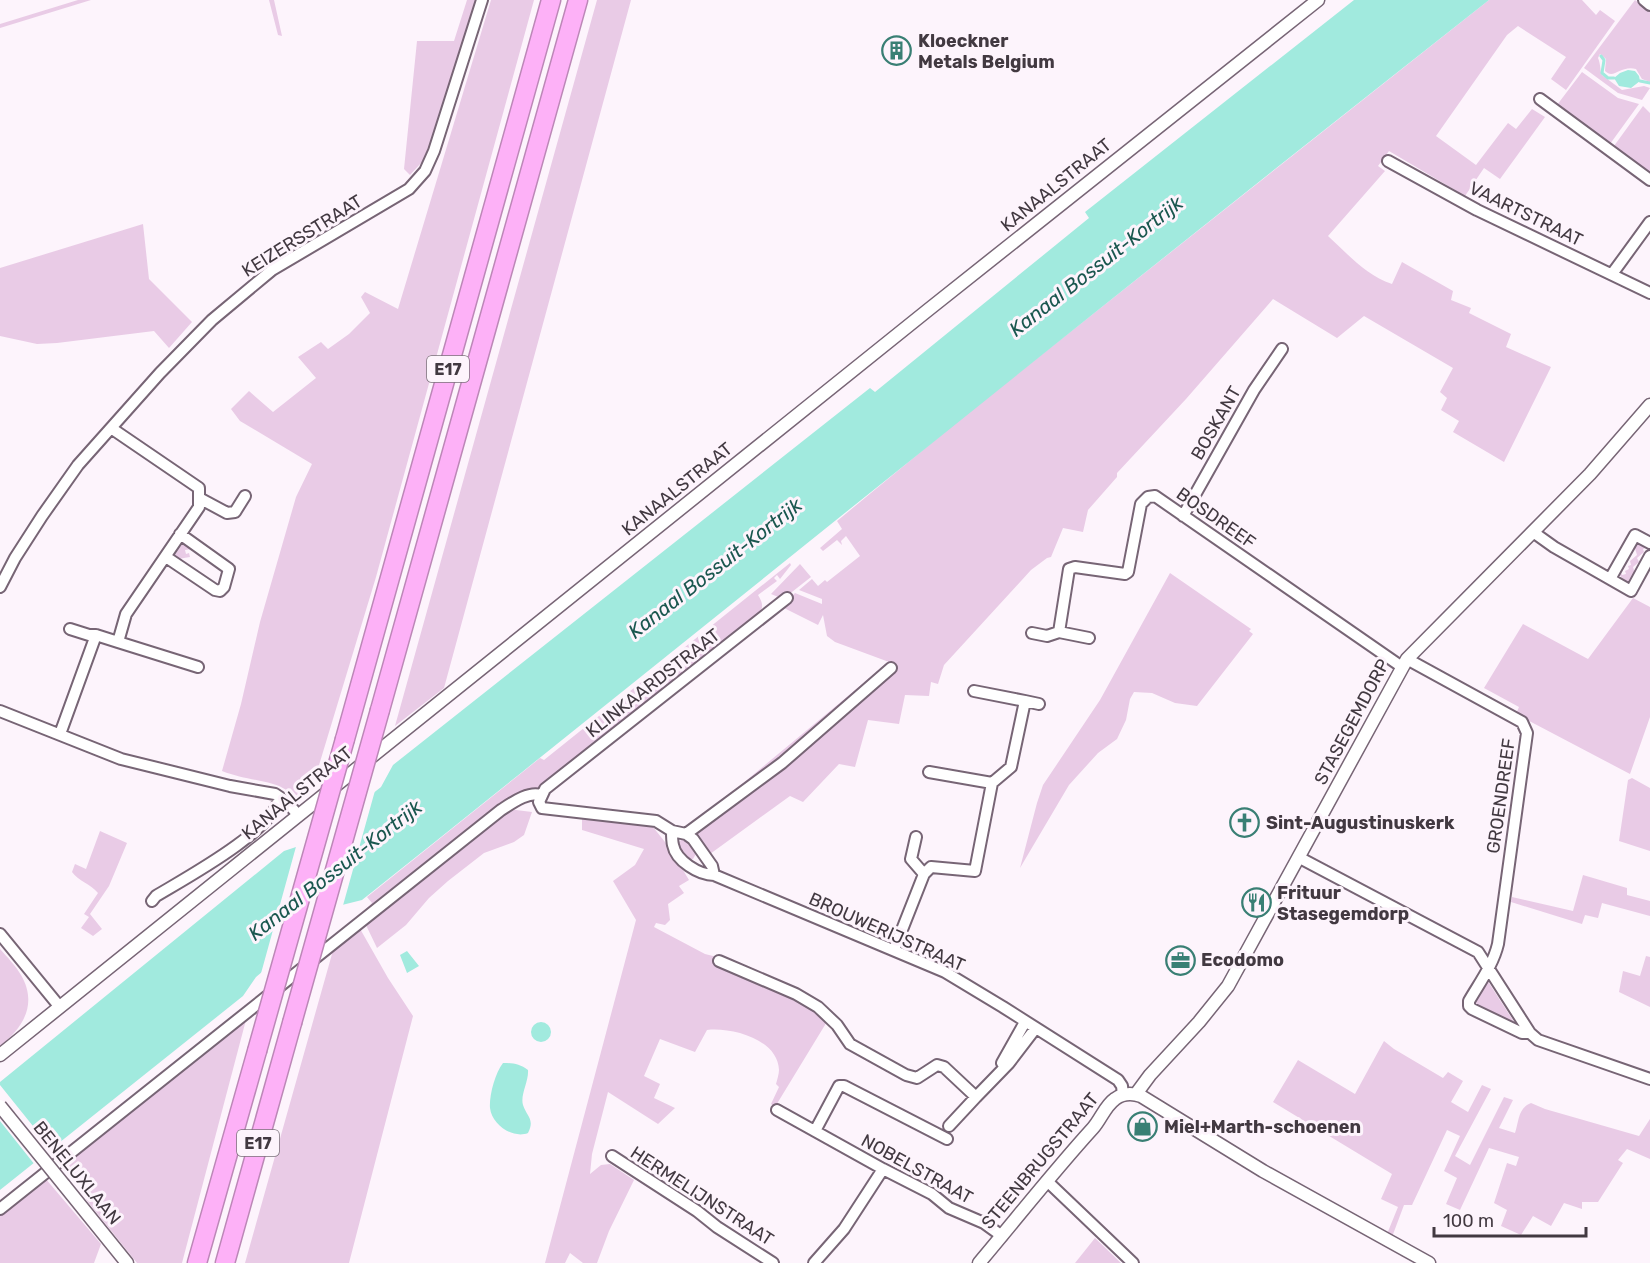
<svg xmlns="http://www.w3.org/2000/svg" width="1650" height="1263" viewBox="0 0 1650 1263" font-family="Rubik,sans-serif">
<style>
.green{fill:#e9cbe6}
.water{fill:#a1eade}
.pier{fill:#fdf4fc}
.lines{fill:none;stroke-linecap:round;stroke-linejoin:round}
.stream{stroke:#a1eade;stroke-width:3}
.minor-casing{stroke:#776575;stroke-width:14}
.tertiary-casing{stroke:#776575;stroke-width:15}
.motorway-casing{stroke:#bc87b7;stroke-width:21}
.minor{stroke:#fff;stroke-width:10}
.tertiary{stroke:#fff;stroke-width:12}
.motorway{stroke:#fdb1f7;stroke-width:18}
.tertiary-bridge-casing{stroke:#776575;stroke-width:15;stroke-linecap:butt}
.motorway-bridge-casing{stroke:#bc87b7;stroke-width:21;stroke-linecap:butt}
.tertiary-bridge{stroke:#fff;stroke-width:12}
.motorway-bridge{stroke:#fdb1f7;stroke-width:18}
.labels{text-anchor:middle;stroke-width:6;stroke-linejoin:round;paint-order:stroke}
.shield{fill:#fdf4fc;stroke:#7a7179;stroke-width:1.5}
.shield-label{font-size:16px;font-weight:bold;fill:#423941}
.poi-label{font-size:18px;font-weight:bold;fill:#423941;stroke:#fdf4fc;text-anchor:start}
.street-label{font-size:18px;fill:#423941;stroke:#fdf4fc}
.water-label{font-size:20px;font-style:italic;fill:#1a574f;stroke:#fdf4fc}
</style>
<rect width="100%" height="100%" fill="#fdf4fc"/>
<!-- green -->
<path class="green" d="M78,0H91L0,28V24Z
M269,0H274L282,36L278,35Z
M467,0H476L430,144L422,162L410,175L404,169L417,41H454Z
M491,0H534L376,577L313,785L306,794L299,797C290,793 282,786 273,784C255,779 240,778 222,771L241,704L260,622L296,497L312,464L240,421L231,409L249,391L273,412L316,378L298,357L321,342L328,349L349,334L370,313L361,297L365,292L398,309Z
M597,0H631L444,688L395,726Z
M1489,0H1582L1596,15L1600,10L1615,21L1566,90L1551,79L1566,57L1518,26L1507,35L1436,136L1476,165L1508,123L1516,129L1532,109L1545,117L1500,179L1484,168L1465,196L1389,151L1378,166L1385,171L1328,236C1348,254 1365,275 1392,284L1402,262L1453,291L1451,300L1471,308L1469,313L1511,334L1506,347L1551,367L1504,462L1453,432L1459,421L1441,410L1447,398L1440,392L1453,368L1364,316L1337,338L1273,299L1186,399L1117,473V477L1088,510L1083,532L1063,528L1051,557L1047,558L1031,570L944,665L938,684L931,682L929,696L905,695L899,724L868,720L855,767L839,764L803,802L790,796L710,854L689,828L889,662L835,642L827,636L823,615L818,625L784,608L792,601L790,598L795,593L822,604V599L799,590L812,579L818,586L825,580L827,582L860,556L846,536L841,541L842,545L837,540L823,551L820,548L842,529L837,521L963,417Z
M1635,0L1650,12V82L1642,79L1636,69C1620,65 1614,80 1605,71L1606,59L1600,54L1598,58C1601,65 1600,72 1602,75L1622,90L1644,86L1650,88L1642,100L1618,93L1584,68Z
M1582,72L1618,98L1639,104L1610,144L1557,105Z
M1643,106L1650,113V173L1614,146Z
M143,224L149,279L192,322L169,348L154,331L57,343L37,344L0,336V268Z
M1638,540L1650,545L1649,553L1647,547L1643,549L1644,552L1637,558L1639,562L1633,567L1636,577L1630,582L1624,581L1619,574L1620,569L1622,575L1626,574L1625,571L1629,569L1628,566L1631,565L1630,561L1637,555L1634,545Z
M183,543L192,549L185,550L186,554L189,553L190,557L178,559L174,556Z
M790,563L791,565L780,579L777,575L774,578L777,581L758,595C763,603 764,608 758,615L542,786L370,911L367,908L372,903L367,897L524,771L540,758L544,760Z
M800,564L811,577L783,599L771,594Z
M1170,573L1251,629L1249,631L1253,634L1197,706L1175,703L1152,693L1134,692L1130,699L1126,720L1117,739L1098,753L1069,785L1020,868L1037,803L1043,785L1100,700Z
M1633,598L1650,607V717L1630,774L1516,714L1519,707L1484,688L1523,624L1588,659Z
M1632,778L1650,788V851L1619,841L1628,780Z
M507,809L532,812L524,835L514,842L484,853L448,881L429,898L406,925L377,948L365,923Z
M582,816L653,827L669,847L689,880L679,886L684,893L668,904L670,920L665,925L656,923L654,927L705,954L721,958L795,997L828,1020L775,1107L771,1104L779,1087L776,1084C777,1080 779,1074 779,1070C778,1039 731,1027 707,1030L695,1052L660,1039L644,1076L660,1084L654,1098L675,1108L658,1124L608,1092L592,1154L590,1174L601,1165L610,1164L634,1180L609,1231L597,1263H583L570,1253L565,1263H545L636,920L613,881L635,865L644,849L582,830Z
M100,831L127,843L109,886L90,914L102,929L93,936L81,928L89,917L84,914L98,893C91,884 78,881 72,872L75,864L86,869Z
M683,838H687L697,852L693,859H688L677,847L678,843Z
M1583,875L1627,888V895L1650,901V916L1602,903L1598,918L1585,915L1582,924L1511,902L1512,897L1573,911Z
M359,927L388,978L413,1016L349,1263H245L332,954L333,945Z
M0,949C7,957 16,966 21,975C38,1004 23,1028 0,1046Z
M1646,956L1650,957V1007L1619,992L1623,971L1640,976Z
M1487,980L1518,1028L1476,1006L1473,1002Z
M247,1016L182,1263H137L88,1202L86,1199L87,1191L63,1162Z
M1384,1041L1394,1049L1443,1078L1448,1072L1463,1081L1451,1102L1468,1112L1482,1085L1491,1089L1455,1156L1470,1165L1504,1097L1513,1100L1499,1128L1515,1133C1519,1121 1518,1108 1531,1103L1545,1109L1639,1136L1650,1119V1159L1627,1149L1618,1160L1623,1163L1598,1202H1582V1209L1564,1203L1551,1226L1533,1216L1521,1235L1501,1226L1507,1210L1494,1203L1507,1163L1516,1166L1519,1157L1489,1148L1460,1210L1446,1204L1457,1178L1444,1171L1460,1136L1447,1130L1412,1205H1404L1392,1237L1387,1234L1398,1207L1381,1199L1392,1174L1273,1102L1298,1060L1355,1094Z
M45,1178L101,1244L94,1263H0V1213Z
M1095,1238L1121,1263H1075Z"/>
<!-- water -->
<path class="water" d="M1354,0H1489C1111,297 738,600 362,900L342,905L256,977L243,996L0,1190V1082L284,851L311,842L381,787L393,765L870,388L875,392L1089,218L1085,212Z
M1628,70L1635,71L1639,76L1640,81L1631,88L1619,86L1614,78L1620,73Z
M407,951L419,966L407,973L400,955Z
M531 1032a10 10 0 1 1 20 0a10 10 0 1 1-20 0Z
M503,1063C513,1063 520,1064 528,1070C529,1081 520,1095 523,1105C527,1117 535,1119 528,1133C513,1139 492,1125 490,1108C489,1096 495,1073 503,1063Z"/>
<!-- pier -->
<path class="pier" d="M376,787L342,909L260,977L297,843L310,839Z
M0,1085L53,1151L35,1165L0,1121Z"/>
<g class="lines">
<!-- stream -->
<path class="stream" d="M1601,56L1604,60L1602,73L1608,78H1614
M1640,81L1650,83"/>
<defs>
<path id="minor" d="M1644,0L1650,5
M1540,99L1650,180
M1388,161L1477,210L1650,293
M1612,274L1650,222
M199,498L227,513L235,512L245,496
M1183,516L1254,390L1282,349
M1533,532L1554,547L1631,591L1650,556
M166,557L215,590L220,591L224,587L229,569L180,534
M1610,579L1635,535L1650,543
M0,587L15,558L42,516L78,465L160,373L212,320L272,270L409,189L425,171L434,151L482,0
M70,629L89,635H96
M1059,632L1069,569L1075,567L1125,574L1128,572L1141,504L1148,497L1155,496L1402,667
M1032,633L1047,636L1059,632L1089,638
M118,642L198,667
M1407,659L1522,722L1527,733L1498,944C1493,965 1480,982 1469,1001V1006L1472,1009L1522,1033H1530
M1025,701L1039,704
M0,711L121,759L230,786L275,794L287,802L298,815
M60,734L96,635L118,642L126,614L199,507V488L111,428
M929,772L992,783
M672,831C672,835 672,841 673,845C676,861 699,875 714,875L945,972L1003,1007L1118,1080L1122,1086L1123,1095
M686,834L782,763L891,668
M916,837L911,859L924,874
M1300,858L1478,952L1530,1033L1538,1040L1650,1079
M714,875L712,866L693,839L686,834L672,831L656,821L542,808L539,802L545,789L787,598
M152,901L156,896C184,879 275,830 279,798
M0,934L59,1006
M894,950L924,874L931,867L975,871L992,783L1011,767L1025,701L974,691
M719,961L796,994L818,1007L837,1025L850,1044L906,1075L917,1078L937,1065L944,1067L976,1097L1009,1063L1035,1029
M1002,1063L1025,1022
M777,1110L883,1169L932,1194L949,1208L984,1223L1002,1236
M949,1126L976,1097
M815,1131L839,1086H844L947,1139
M612,1156L697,1211L717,1227L773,1263
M1047,1181L1133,1263
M0,1209L501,810C512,803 528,791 541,795
M814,1263L844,1229L883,1169"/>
<path id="tertiary" d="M0,1055L928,310L1318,0
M1136,1094L1150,1075L1199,1022L1228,986L1407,659L1590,474L1650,405
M64,1185L127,1263
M979,1263C1017,1218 1053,1172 1093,1128C1101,1119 1105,1106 1115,1099C1123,1093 1132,1093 1141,1096L1263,1171L1429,1263"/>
<path id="motorway" d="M380,710L578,0
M345,739L551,0
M197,1263L257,1051
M225,1263L292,1023"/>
</defs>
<!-- minor casing -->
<use href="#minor" class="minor-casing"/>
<!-- tertiary casing -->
<use href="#tertiary" class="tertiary-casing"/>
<!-- motorway casing -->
<use href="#motorway" class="motorway-casing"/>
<!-- minor -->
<use href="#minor" class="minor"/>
<!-- tertiary -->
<use href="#tertiary" class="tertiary"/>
<!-- motorway -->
<use href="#motorway" class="motorway"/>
<defs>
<path id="tertiary-bridge" d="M0,1106L64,1185"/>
<path id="motorway-bridge" d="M292,1023L380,710
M257,1051L345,739"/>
</defs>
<!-- tertiary-bridge casing -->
<use href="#tertiary-bridge" class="tertiary-bridge-casing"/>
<!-- motorway-bridge casing -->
<use href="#motorway-bridge" class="motorway-bridge-casing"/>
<!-- tertiary-bridge -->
<use href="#tertiary-bridge" class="tertiary-bridge"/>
<!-- motorway-bridge -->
<use href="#motorway-bridge" class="motorway-bridge"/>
</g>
<!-- icons -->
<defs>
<symbol id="building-ring" viewBox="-11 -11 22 22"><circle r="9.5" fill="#fdf4fc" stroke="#397f74" stroke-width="1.5"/><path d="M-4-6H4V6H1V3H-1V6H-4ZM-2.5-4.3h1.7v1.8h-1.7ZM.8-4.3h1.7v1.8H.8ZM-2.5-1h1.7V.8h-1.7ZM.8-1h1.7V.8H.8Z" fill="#397f74"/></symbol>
<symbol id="church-ring" viewBox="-11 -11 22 22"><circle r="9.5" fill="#fdf4fc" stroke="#397f74" stroke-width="1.5"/><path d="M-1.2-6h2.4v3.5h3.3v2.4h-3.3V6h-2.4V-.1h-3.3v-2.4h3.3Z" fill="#397f74"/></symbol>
<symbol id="restaurant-ring" viewBox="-11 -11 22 22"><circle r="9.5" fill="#fdf4fc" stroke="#397f74" stroke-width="1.5"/><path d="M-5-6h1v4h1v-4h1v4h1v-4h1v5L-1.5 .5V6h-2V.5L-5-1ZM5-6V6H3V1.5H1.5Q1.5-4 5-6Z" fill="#397f74"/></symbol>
<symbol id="office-ring" viewBox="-11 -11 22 22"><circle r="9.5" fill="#fdf4fc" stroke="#397f74" stroke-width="1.5"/><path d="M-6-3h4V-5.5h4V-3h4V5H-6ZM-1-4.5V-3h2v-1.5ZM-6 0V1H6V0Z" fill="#397f74"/></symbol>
<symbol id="shop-ring" viewBox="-11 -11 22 22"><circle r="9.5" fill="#fdf4fc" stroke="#397f74" stroke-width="1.5"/><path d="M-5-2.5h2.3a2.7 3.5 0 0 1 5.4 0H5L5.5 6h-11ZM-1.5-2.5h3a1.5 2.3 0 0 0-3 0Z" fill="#397f74"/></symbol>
</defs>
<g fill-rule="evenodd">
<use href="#building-ring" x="880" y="34" width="33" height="33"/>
<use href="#church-ring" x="1228" y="806" width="33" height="33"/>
<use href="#restaurant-ring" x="1240" y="886" width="33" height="33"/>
<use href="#office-ring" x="1164" y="944" width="33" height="33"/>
<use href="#shop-ring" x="1126" y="1110" width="33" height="33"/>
</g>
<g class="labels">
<!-- shield labels -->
<g class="shield">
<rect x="427" y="356" width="42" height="26" rx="4.5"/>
<rect x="237" y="1130" width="42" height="26" rx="4.5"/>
</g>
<g class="shield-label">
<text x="448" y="375">E17</text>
<text x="258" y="1149">E17</text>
</g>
<!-- poi labels -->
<g class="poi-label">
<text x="918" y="47">Kloeckner<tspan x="918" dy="21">Metals Belgium</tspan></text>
<text x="1266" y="829">Sint-Augustinuskerk</text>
<text x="1277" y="899">Frituur<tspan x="1277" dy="21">Stasegemdorp</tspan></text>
<text x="1201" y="966">Ecodomo</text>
<text x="1164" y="1133">Miel+Marth-schoenen</text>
</g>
<!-- street labels -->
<g class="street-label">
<text transform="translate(1056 185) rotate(-39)" y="6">KANAALSTRAAT</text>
<text transform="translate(1526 214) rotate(26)" y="6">VAARTSTRAAT</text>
<text transform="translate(302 236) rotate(-32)" y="6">KEIZERSSTRAAT</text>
<text transform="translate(1216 423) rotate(-60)" y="6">BOSKANT</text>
<text transform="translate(677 489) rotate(-39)" y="6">KANAALSTRAAT</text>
<text transform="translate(1216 518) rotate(35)" y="6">BOSDREEF</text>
<text transform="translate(653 683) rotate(-38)" y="6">KLINKAARDSTRAAT</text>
<text transform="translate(1352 722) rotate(-62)" y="6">STASEGEMDORP</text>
<text transform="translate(297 793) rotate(-39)" y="6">KANAALSTRAAT</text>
<text transform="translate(1501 796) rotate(-82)" y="6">GROENDREEF</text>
<text transform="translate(887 932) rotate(24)" y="6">BROUWERIJSTRAAT</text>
<text transform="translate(1040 1161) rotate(-50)" y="6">STEENBRUGSTRAAT</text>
<text transform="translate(917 1169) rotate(29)" y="6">NOBELSTRAAT</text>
<text transform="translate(77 1173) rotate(51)" y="6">BENELUXLAAN</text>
<text transform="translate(702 1196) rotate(33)" y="6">HERMELIJNSTRAAT</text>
</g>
<!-- water labels -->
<g class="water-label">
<text transform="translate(1096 266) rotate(-38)" y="7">Kanaal Bossuit-Kortrijk</text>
<text transform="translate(715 568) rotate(-38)" y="7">Kanaal Bossuit-Kortrijk</text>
<text transform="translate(335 870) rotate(-38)" y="7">Kanaal Bossuit-Kortrijk</text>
</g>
</g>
<!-- scale -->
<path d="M1434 1227v9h152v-9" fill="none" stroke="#423941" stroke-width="3"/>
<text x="1443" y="1227" font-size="18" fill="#423941" stroke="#fdf4fc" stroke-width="4.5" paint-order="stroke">100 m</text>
</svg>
